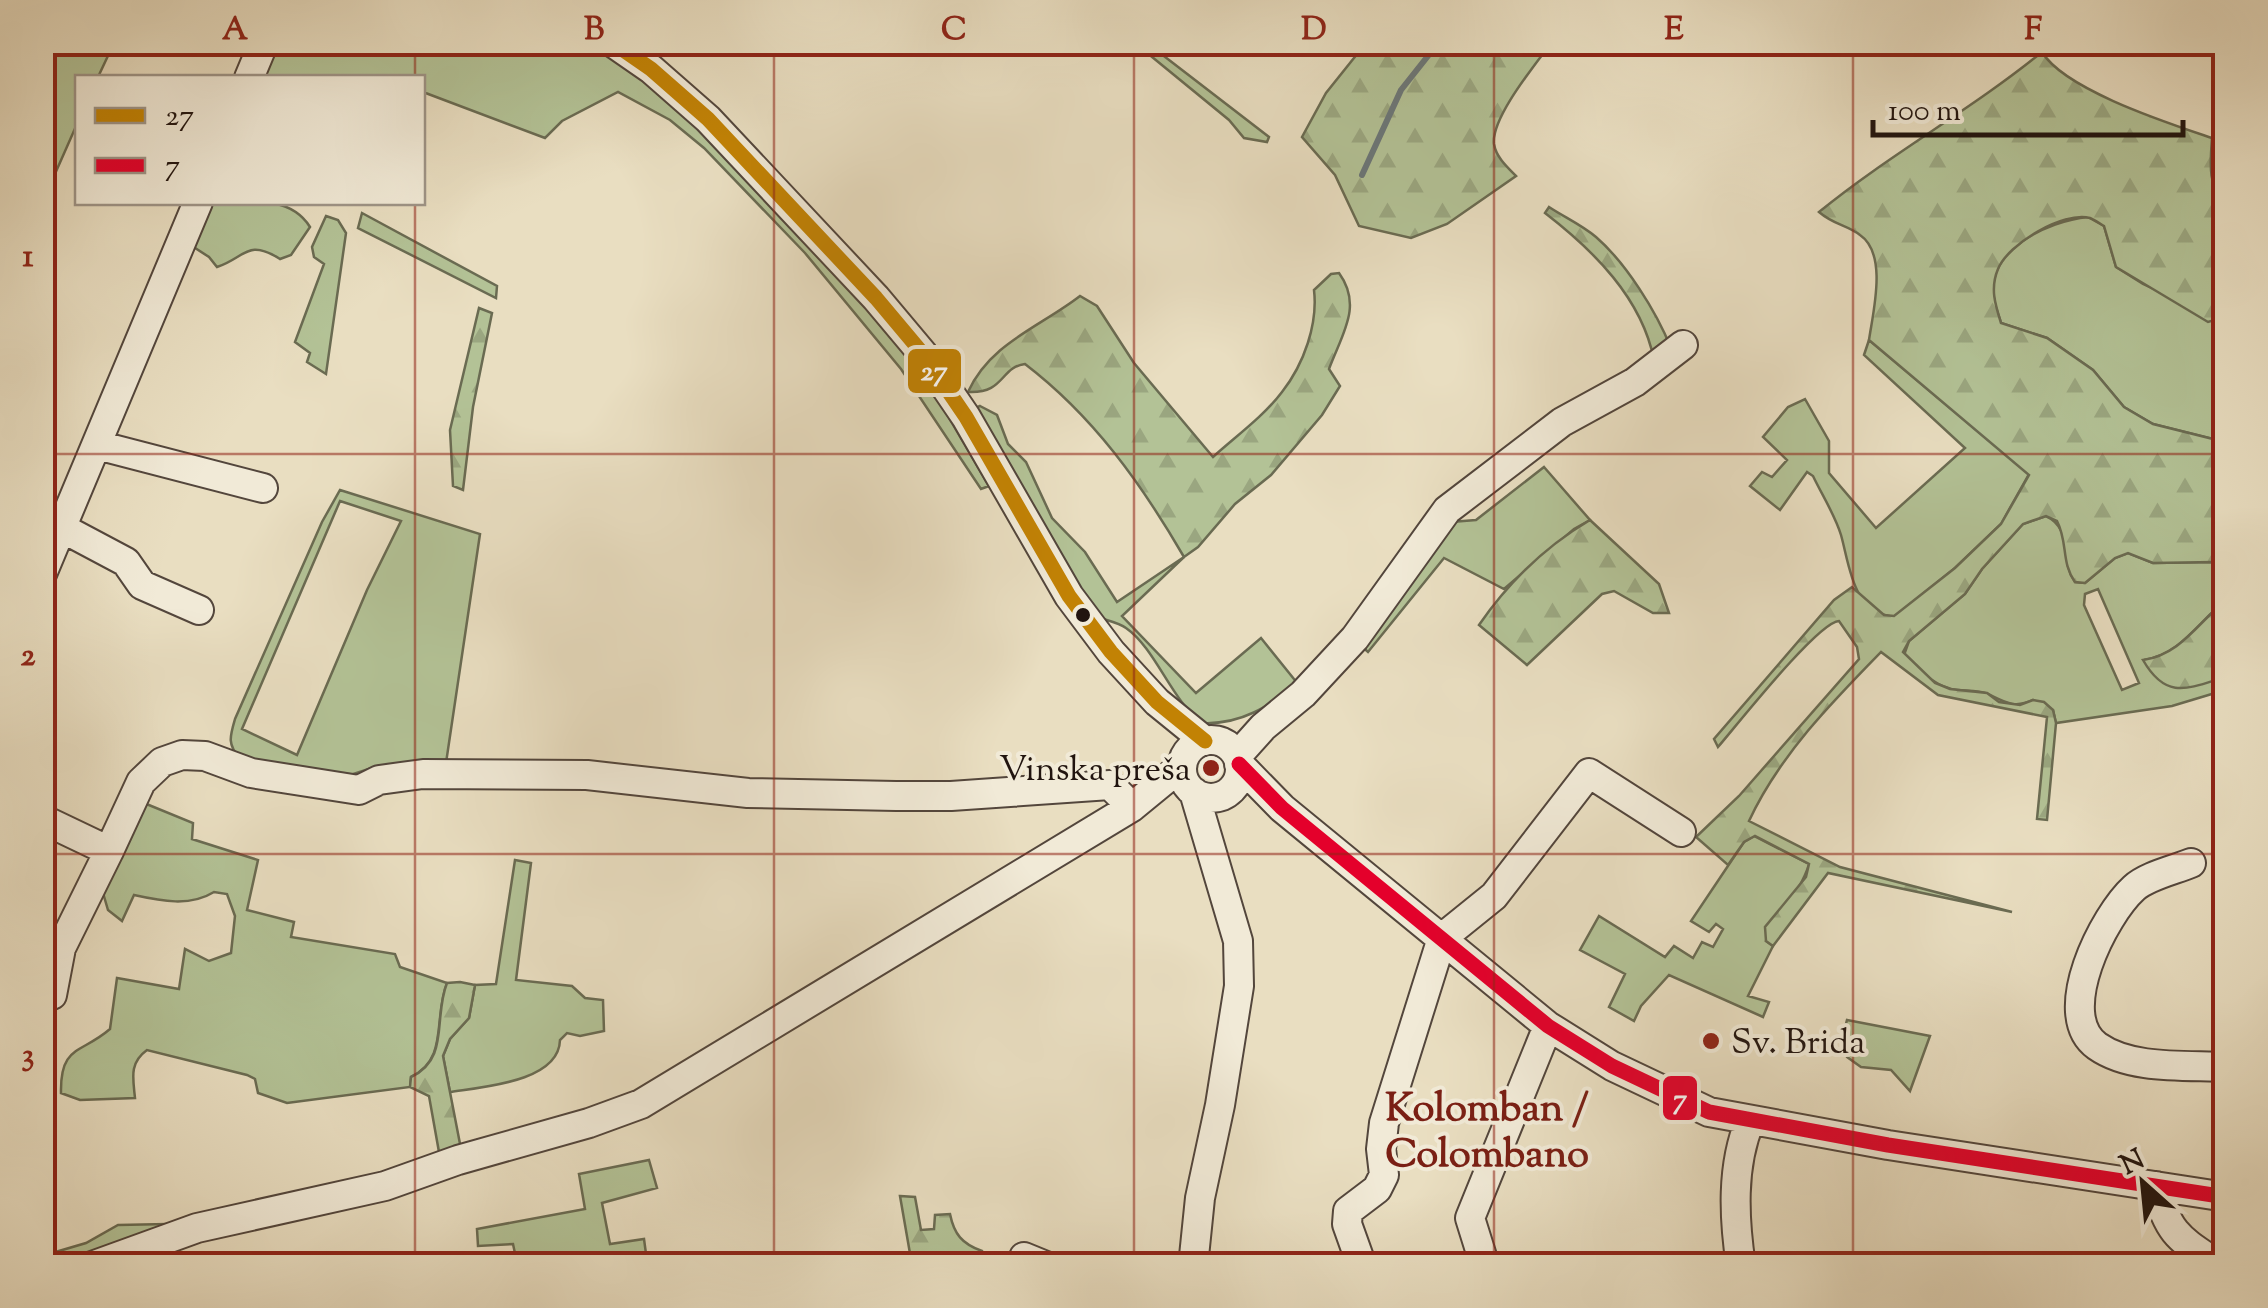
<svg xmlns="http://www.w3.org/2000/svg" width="2268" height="1308" viewBox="0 0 2268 1308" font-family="'Sorts Mill Goudy',serif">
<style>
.grass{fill:#b3c296;stroke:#6a6b52;stroke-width:2.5;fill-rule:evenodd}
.forest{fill:url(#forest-firs);stroke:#6a6b52;stroke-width:2.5}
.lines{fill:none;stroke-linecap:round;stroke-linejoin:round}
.stream{stroke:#6b7779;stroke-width:6}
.minor-casing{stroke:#53463c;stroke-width:32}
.minor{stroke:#f1ead7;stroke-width:28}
.bus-1-casing{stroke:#f1ead7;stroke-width:22}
.bus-2-casing{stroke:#f1ead7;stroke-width:22}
.bus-1{stroke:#c28204;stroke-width:15}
.bus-2{stroke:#e4002b;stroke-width:15}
.grid{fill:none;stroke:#8f2418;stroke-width:2.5;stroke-opacity:0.55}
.bus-dot{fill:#21140f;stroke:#f1ead7;stroke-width:4}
.poi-dot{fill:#8f2418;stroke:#f1ead7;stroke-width:4}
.labels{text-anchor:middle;stroke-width:8;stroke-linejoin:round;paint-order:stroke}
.poi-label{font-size:35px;fill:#21140f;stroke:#f1ead7;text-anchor:end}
.quarter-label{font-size:40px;font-weight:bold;fill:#7a1f14;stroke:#f1ead7}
.line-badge{stroke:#f1ead7;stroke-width:4}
.badge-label{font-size:28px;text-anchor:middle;font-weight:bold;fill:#fff}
.neatline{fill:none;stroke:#8f2418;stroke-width:4}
.grid-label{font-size:32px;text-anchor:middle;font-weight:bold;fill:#8f2418}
</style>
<defs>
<pattern id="forest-firs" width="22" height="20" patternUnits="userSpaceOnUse" patternTransform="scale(2.5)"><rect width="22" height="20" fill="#b3c296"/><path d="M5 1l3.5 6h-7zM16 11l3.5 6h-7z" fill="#9aa680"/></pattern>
</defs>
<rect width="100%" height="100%" fill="#e9dec1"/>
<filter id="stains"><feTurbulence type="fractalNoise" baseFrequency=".002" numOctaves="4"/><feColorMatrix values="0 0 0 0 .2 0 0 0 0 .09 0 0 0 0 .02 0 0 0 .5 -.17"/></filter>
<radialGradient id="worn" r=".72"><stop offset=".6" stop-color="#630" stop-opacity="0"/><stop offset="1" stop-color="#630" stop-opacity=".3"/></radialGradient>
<!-- grass -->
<path class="grass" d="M43,42L114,43L98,77L78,78L77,124L43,201Z
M276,43H594L638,73L680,109L818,250L913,356L989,486L981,489L901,369L805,253L704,148L670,120L618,92L562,121L545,138L423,92L422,78H261Z
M1135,43H1147L1269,137L1267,142L1244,138L1229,120Z
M205,203C242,203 288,192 310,227L291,255L280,259C247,238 245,258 217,267L209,257L189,244Z
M362,213L497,286L496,298L358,228Z
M326,216L338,220L346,233L326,374L307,362L310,353L295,342L324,264L314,257L312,247Z
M2088,217L2104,226L2116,267L2143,284L2220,319L2225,317V442L2153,424L2124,407L2093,370L2047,338L2001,323C1999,315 1995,307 1994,299C1985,250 2048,221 2088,217Z
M1869,340L2029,474L2001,524L1955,568L1894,617C1852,612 1850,567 1841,535C1835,515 1822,495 1813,476L1807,472L1780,510L1750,486L1762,472L1772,477L1787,460L1763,437L1788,407L1805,399L1829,441V473L1876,528L1965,448L1864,355Z
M980,406L997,415L1008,444L1026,462L1052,518L1085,552L1117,602L1184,557L1122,616L1196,693L1261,638L1298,684C1269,706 1241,725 1202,723C1171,700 1156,649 1126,628C1118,622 1104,620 1095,616L975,408Z
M1544,467L1590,520L1574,529L1504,589L1444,558L1368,652L1358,643L1451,522L1476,520Z
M340,490L480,534L446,763L378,766L341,778L240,758C227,745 230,736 235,719L322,522ZM340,501L401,521L367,590L297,755L242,729Z
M2046,516C2074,529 2059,560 2075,582L2085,583L2115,558L2128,553L2153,563L2214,562L2225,566V601C2198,622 2180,655 2144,660L2225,677V690L2172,706L2056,723L2053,710L2033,700C2014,709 2005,702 1988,694C1979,690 1966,691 1957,690C1934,687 1920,670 1904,655L1909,641L1965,594L1982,569L2023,524ZM2098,589L2139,683L2122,690L2084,605L2085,594Z
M144,803L193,823L192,839L258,860L247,910L294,922L291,937L395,954L400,967L447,983C433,1018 449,1059 411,1077L410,1087L287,1103L258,1093L255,1079L247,1075L147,1050C129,1063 133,1078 135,1098L80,1100L61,1093C60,1045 81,1054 110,1029L117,978L179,989L185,949L209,961L231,953L235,916L227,894L214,892C190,907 161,901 134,895L122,921L108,910L101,886Z
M1754,836L1809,864C1803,886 1778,919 1766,941L1773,946L1748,996L1769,1002L1763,1017L1669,975L1641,1006L1634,1021L1609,1007L1625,974L1580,950L1599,916L1665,957L1674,946L1693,958L1702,942L1713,947L1723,929L1716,924L1709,932L1691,921L1744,842Z
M515,860L531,863L516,980L572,986L585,998L603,1000L604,1031L580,1036L567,1033L560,1040C559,1082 482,1087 450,1092L443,1056L450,1039L469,1018L475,985L496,984Z
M1847,1020L1930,1036L1910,1091L1891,1070L1861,1067L1847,1057L1843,1035Z
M649,1160L657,1188L602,1203L610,1244L644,1239L647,1261L620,1266L482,1265L516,1258L513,1244L478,1246L477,1229L585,1209L579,1174Z
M167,1224L169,1229C128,1245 88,1265 43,1265L42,1256L86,1243L118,1225Z"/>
<!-- forest -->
<path class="forest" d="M1366,43H1551C1535,65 1491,118 1494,144C1496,157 1507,167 1516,176L1447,224L1411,238L1359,226L1335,175L1302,137L1326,93Z
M2042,52C2065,90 2168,123 2212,138C2210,166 2208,184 2225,207V317L2208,322L2116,267L2104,226C2099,223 2095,220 2090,218C2063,211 2008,244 1998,269C1990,288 1995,304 2001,323L2047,338L2093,370L2124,407L2153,424L2225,442V566L2214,562L2153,563L2128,553L2115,558L2085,583L2075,582C2061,563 2068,542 2057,521L2046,516L2023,524L1982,569L1965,594L1909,641L1903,652L1935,683L1950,689L1987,693L1999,702L2020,705L2033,700L2044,702L2053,710L2056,723L2047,820L2037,819L2047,717L1938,695L1881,652C1832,702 1779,756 1749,821L1840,867L2012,912L1828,873L1773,946L1766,941L1765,927L1806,877L1809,864L1755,836L1744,842L1728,865L1696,837L1739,796L1859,659L1857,647L1839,621C1818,622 1737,725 1718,747L1714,739L1834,600L1852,587L1884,615L1894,616L1955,568L2001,524L2029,475L1869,340C1873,312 1888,254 1860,235C1847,225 1834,225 1819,212C1890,154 1971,110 2042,52Z
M1549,207C1564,217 1582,225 1596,237C1626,263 1656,311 1671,348L1654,360C1642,298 1593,250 1545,213Z
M1339,273C1363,306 1342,334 1329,369L1340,386L1322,415L1271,475L1235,504L1198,547L1184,557C1141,483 1093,416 1025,364C1000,367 1005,394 968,392C990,343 1040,327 1080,296L1097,306L1134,363L1213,457C1235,437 1264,416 1282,392C1304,364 1318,324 1314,290L1331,274Z
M479,308L492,313L473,407L463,490L453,486L450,430Z
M1590,520L1659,584L1669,613H1653L1614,591L1602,594L1527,665L1479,625C1508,583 1546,546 1590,520Z
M2225,601V677C2187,689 2166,700 2143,660C2180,655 2198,623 2225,601Z
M460,982L475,985L469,1018L450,1039L443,1056L461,1149L439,1152L429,1096L410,1087L411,1077C450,1059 433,1018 447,983Z
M900,1196L915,1197L921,1230L934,1229L935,1215L950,1214C954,1234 962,1244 982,1251L983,1265H912Z"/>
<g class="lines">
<!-- stream -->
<path class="stream" d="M1362,175L1401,90L1439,42"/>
<defs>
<path id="minor" d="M612,42L651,69L708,119L876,298L923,354L966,417L1069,596L1111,652L1157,702L1205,741
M249,78L264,42
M97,445L263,488
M62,528L126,562L142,585L199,610
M42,574L198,202
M1182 769a29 29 0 1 1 58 0a29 29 0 1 1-58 0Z
M1237,756L1263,727L1303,694L1355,638L1447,510L1562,422L1635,382L1683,345
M1239,764L1282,808L1548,1026L1612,1066L1709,1112L1888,1145L2226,1197
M42,819L109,851L141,782L162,762L182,755L205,756L251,773L359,790L379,780L423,774L587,775L748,793L896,796H951L1110,785L1132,807
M2191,863C2174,870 2147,876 2134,888C2104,915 2053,1014 2097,1046C2131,1070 2185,1065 2226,1067
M52,995L61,948L109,851
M2156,1186C2168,1235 2180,1239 2220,1266
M1024,1257L1046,1266
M92,1266L197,1228L385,1186L458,1160L589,1123L641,1104L1132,807L1182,766
M1193,1266L1200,1198L1220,1105L1239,986L1238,941L1194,792
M1362,1266L1347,1224L1348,1211L1377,1189L1384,1175L1381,1149L1384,1123L1442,938L1494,896L1589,773L1681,832
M1485,1266L1470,1218L1548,1026
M1741,1266C1734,1219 1731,1166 1750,1121"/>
</defs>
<!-- minor casing -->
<use href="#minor" class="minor-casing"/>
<!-- minor -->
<use href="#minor" class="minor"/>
<defs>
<path id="bus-1" d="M612,42L651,69L708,119L876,298L923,354L966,417L1069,596L1111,652L1157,702L1205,741"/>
<path id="bus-2" d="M1239,764L1282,808L1548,1026L1612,1066L1709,1112L1888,1145L2226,1197"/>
</defs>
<!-- bus-1 casing -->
<use href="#bus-1" class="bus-1-casing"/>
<!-- bus-2 casing -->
<use href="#bus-2" class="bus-2-casing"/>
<!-- bus-1 -->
<use href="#bus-1" class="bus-1"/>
<!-- bus-2 -->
<use href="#bus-2" class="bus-2"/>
</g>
<!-- grid -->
<path class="grid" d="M415,42V78M774,42V1266M1134,42V1266M1494,42V1266M1853,42V1266M415,202V1266M42,454H2226M42,854H2226"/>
<!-- markers -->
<circle class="bus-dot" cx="1083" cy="615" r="9"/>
<g class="poi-dot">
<circle cx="1211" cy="768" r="10"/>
<circle cx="1711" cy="1041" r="10"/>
</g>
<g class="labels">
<!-- poi labels -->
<g class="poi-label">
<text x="1191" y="780">Vinska preša</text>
<text x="1731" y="1053" text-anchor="start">Sv. Brida</text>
</g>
<!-- quarter labels -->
<g class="quarter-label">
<text x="1487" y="1120">Kolomban /<tspan x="1487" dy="46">Colombano</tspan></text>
</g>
</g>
<g class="line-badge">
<rect x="906" y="347" width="57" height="48" rx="10" fill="#c28204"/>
<rect x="1661" y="1074" width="38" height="48" rx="10" fill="#e4002b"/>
</g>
<g class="badge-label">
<text x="934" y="380">27</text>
<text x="1680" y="1108">7</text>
</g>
<!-- margin -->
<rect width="2268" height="1308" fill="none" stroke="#e9dec1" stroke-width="110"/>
<!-- legend -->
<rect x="75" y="75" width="350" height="130" fill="#f1ead7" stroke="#9e9487" stroke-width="2.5"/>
<rect x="95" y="108" width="50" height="15" fill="#c28204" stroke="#9e9487" stroke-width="2.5"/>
<text x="165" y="125" font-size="30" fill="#21140f">27</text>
<rect x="95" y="158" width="50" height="15" fill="#e4002b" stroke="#9e9487" stroke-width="2.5"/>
<text x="165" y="175" font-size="30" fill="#21140f">7</text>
<!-- north arrow -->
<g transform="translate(2143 1183) rotate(333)" stroke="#f1ead7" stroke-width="8" paint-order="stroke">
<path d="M0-8L18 38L0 25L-18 38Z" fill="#21140f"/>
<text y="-15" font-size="28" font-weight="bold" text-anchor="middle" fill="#21140f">N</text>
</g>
<!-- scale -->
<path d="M1873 120v15h310v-15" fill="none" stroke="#21140f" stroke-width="5"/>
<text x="1888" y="120" font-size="30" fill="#21140f" stroke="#f1ead7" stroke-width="8" paint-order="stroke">100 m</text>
<rect x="55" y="55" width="2158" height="1198" class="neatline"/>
<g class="grid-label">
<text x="235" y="39">A</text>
<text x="594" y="39">B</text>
<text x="954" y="39">C</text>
<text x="1314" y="39">D</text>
<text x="1674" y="39">E</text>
<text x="2033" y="39">F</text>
<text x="28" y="266">1</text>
<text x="28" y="665">2</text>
<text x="28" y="1065">3</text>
</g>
<rect width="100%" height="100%" filter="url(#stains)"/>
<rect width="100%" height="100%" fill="url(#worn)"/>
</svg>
